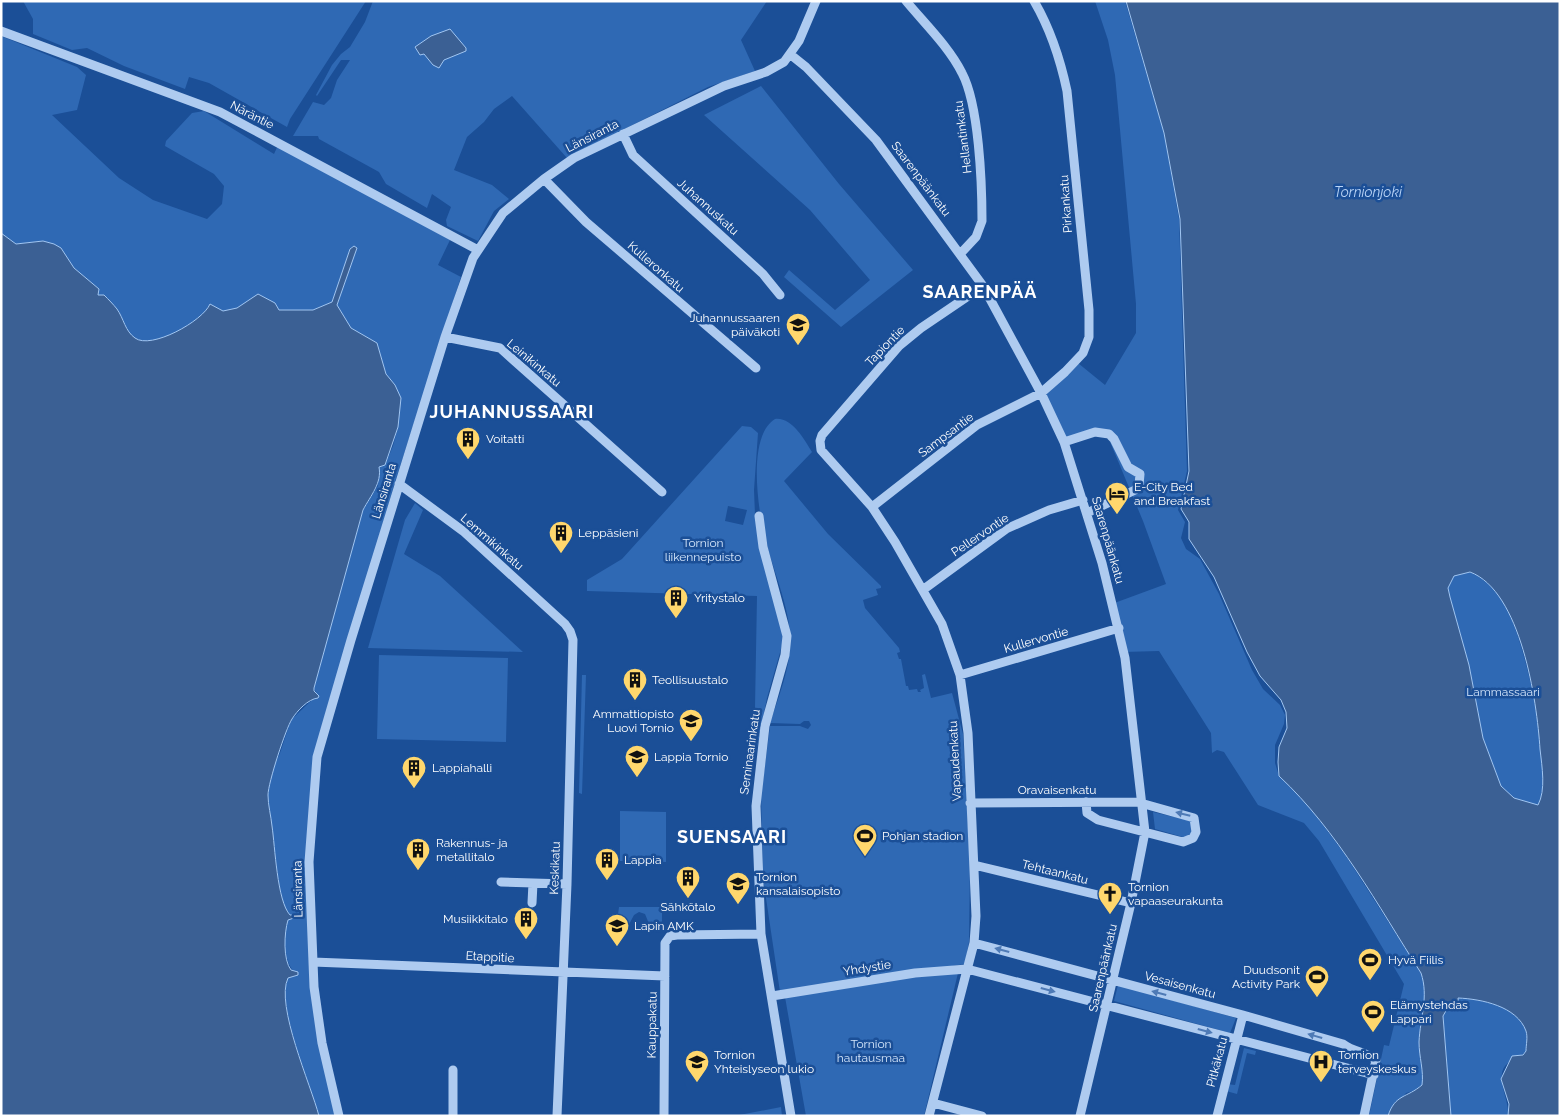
<svg xmlns="http://www.w3.org/2000/svg" width="1561" height="1117" viewBox="0 0 1561 1117" font-family="Raleway,sans-serif">
<style>
.green{fill:#2f69b4;fill-rule:evenodd}
.water{fill:#3b6094;stroke:#a1c6f2;fill-rule:evenodd}
.lines{fill:none;stroke-linecap:round;stroke-linejoin:round}
.minor{stroke:#aecbf0;stroke-width:9}
.oneway{fill:#4e7ab6}
.labels{text-anchor:middle;stroke-width:5;stroke-linejoin:round;paint-order:stroke}
.street-label{font-size:12px;fill:#fff;stroke:#1b4f97}
.poi-label{font-size:12px;fill:#fff;stroke:#1b4f97;text-anchor:start}
.park-label{font-size:12px;fill:#d5e6fb;stroke:#1b4f97}
.water-label{font-size:14px;font-style:italic;fill:#bbd5f7;stroke:#1b4f97}
.district-label{font-size:18px;font-weight:bold;letter-spacing:1px;fill:#fff;stroke:#1b4f97}
</style>
<rect width="100%" height="100%" fill="#1b4f97"/>
<!-- green -->
<path class="green" d="M23,1H366L290,119L287,127L209,83L189,77L185,89L124,66L87,48L72,50L33,34V19Z
M373,1H767L741,40L755,71L708,87L567,158L512,96L494,109L484,122L467,137L454,170L492,185L509,199L494,211L478,241L447,226L446,220L451,207L432,194L427,208L386,184L379,172L319,139L318,136H293L313,102L324,105L331,98L337,80L350,60H341L317,96L316,95L332,65L341,54L350,47L365,22Z
M1095,1H1125L1164,133L1179,219L1187,471L1178,510L1185,522L1181,538L1186,549L1200,559L1219,594L1252,670L1263,689L1280,705L1285,715L1284,724L1275,745V763L1279,776L1303,798L1346,856L1421,973C1429,997 1420,1018 1419,1042C1419,1057 1424,1071 1422,1085L1416,1090L1406,1093L1388,1116H1369L1384,1045L1389,1046L1404,984L1319,841L1304,823L1258,805L1224,752L1217,750L1212,753L1211,733L1159,651L1123,652L1109,605L1166,584L1143,521L1108,437L1096,435L1063,446L1039,389L1073,359L1105,385L1136,333V304L1115,75L1108,40Z
M1,36L77,67L86,75L77,110L52,115L119,178L153,200L207,219L222,204L224,186L214,174L165,146L166,141L192,113L204,111L274,154L280,141L450,240L438,265L461,277L395,482L315,757L311,987L337,1116H319C311,1084 276,1005 288,978L297,975C283,963 283,937 288,920L294,915H290L285,908L279,884L268,795L271,773L280,753L291,720L314,698L316,693L314,688L363,510L378,486L379,467L385,465L393,446L398,427L399,413L395,385L386,374L377,343L351,328L337,305L357,248L352,247L350,249L332,302L313,310H279L275,303L248,302L237,308L180,383L130,334L118,310L104,295H98L99,289L74,268L61,248L43,241L16,244L1,233Z
M761,86L839,184L913,270L841,327L784,277L789,270L835,310L870,280L810,210L704,115Z
M775,419C792,417 804,439 812,452L784,481L828,534L881,586V588L876,589L878,595L863,600L865,608L899,648L900,652L897,653L899,659H901L906,686H908L909,690L917,689L918,692H921L920,690L924,688L922,675L925,674L931,698L952,693L963,734L970,864L969,942L965,964L780,992L763,878L761,796L770,726H800L808,729L811,725L809,721H804L800,724L770,723C779,695 792,665 790,635C788,600 768,559 762,524C757,498 749,435 775,419Z
M742,426L751,427L758,433L754,490L755,515L760,549L782,624L783,642L767,698L754,763L757,596L587,591V580L622,559ZM728,506L747,510L743,525L725,521Z
M415,503L423,510L404,554L440,576L523,652L368,648L405,520Z
M1470,572C1485,578 1497,592 1505,605C1525,641 1555,769 1538,806L1514,798L1501,786L1483,738L1469,665L1450,597L1448,588L1454,576Z
M379,655L508,658L506,742L377,739Z
M582,675H586L582,794L579,793Z
M620,811L666,812V862L620,861Z
M1153,812L1191,821L1193,827L1191,834L1186,838L1155,829Z
M619,907H662V931H652L645,914L639,912L634,915L626,930H616Z
M958,973L924,1116H806L785,997L914,977Z
M1118,985L1236,1018L1230,1033L1114,1001Z
M1458,998C1480,999 1517,1005 1526,1031C1528,1037 1526,1045 1526,1051C1521,1057 1514,1057 1509,1062C1492,1075 1510,1098 1508,1116H1451L1443,1016L1447,1009L1459,1006Z
M1244,1048L1256,1051L1255,1055L1247,1053L1237,1094L1226,1091L1227,1084L1235,1085Z
M781,1107L782,1116H734Z"/>
<!-- water -->
<path class="water" d="M1126,1H1560V1116H1508L1509,1104L1501,1079L1512,1056L1523,1055L1526,1051C1526,1045 1528,1037 1526,1031C1517,1006 1481,999 1458,998L1459,1006L1447,1009L1443,1016L1451,1116H1388C1395,1094 1407,1098 1422,1085C1424,1071 1419,1057 1419,1042C1420,1018 1429,997 1421,973C1378,906 1338,831 1279,776L1278,762L1279,747L1287,728L1286,712L1281,700L1260,676L1247,652L1214,577L1189,539V522L1181,509L1189,471L1180,219L1164,133ZM1470,572C1521,591 1537,701 1540,749C1542,767 1546,790 1538,805L1514,798L1501,786L1483,738L1469,665L1450,597L1448,588L1454,576Z
M450,29L466,48V51L444,60L439,68L433,65L424,54L420,55L415,47L431,36Z
M1,233L16,244L43,241L54,244L61,248L74,268L99,289L98,295H104C109,300 113,304 117,309C124,319 125,331 135,338C151,350 203,321 210,304L223,311L237,308L258,294L275,303L279,310H313L332,302L350,249L354,246L357,248L337,305L351,328L377,343L386,374L395,385L401,398L398,427L385,465L379,467C382,483 371,495 363,510L314,688V691L319,696L318,698C308,699 297,711 292,719C286,728 268,783 268,795C268,805 271,816 272,826C275,846 277,901 290,915H294V918L288,920C284,933 283,960 291,970L298,972V975L288,978C275,1005 311,1085 319,1116H1Z"/>
<g class="lines">
<!-- minor -->
<path class="minor" d="M906,1C925,24 949,47 962,73C979,105 982,183 982,221L976,237L961,253
M1,31L220,112L478,250
M791,55L806,67L876,140L983,286L1041,393L1064,442L1102,563L1125,658L1145,832L1131,903L1080,1116
M623,134L633,155L763,274L780,295
M544,179L586,222L756,368
M445,337L500,348L662,492
M1064,442L1095,432L1109,434L1114,439L1128,467L1140,474L1139,485L1135,490L1087,513
M399,484L463,531L565,624L570,631L573,640L567,884L557,1116
M872,507L977,425L1041,393L1065,372L1083,353L1089,337V310L1067,91C1060,58 1051,30 1034,1
M759,516L763,547L787,636L785,655L765,726L756,806L761,934L791,1116
M924,589L1006,529L1049,510L1083,500
M960,675L1119,628
M970,803L1137,802L1194,818L1196,832L1193,838L1183,842L1098,820L1087,813L1086,802
M974,865L1131,903
M501,882L567,884
M532,903L533,883
M974,943L1243,1015L1343,1044C1353,1052 1369,1053 1376,1060L1364,1116
M313,962L665,976
M772,996L915,973L967,969L1374,1075
M933,1103L982,1116
M339,1116L322,1043L314,987L309,862L317,757L351,640L445,337L473,258L503,213L544,179L574,158L724,86L766,72L784,62L799,41L816,1
M453,1116V1070
M664,1116L665,943L670,936L677,935L761,934
M929,1116L974,943L976,916L968,733L960,675L942,624L895,542L872,507L821,450L820,441L822,435L899,346L921,328L983,286
M1217,1116L1243,1015"/>
</g>
<!-- one-way arrows -->
<defs><path id="oneway-solid" d="M-6-.8H1V-3.2L6.5 0L1 3.2V.8H-6Z" transform="scale(1.25)"/></defs>
<g class="oneway">
<use href="#oneway-solid" transform="translate(1183 814) rotate(-166)"/>
<use href="#oneway-solid" transform="translate(1002 950) rotate(-165)"/>
<use href="#oneway-solid" transform="translate(1048 990) rotate(15)"/>
<use href="#oneway-solid" transform="translate(1159 993) rotate(-165)"/>
<use href="#oneway-solid" transform="translate(1205 1031) rotate(15)"/>
<use href="#oneway-solid" transform="translate(1315 1036) rotate(-164)"/>
</g>
<!-- icons -->
<defs>
<symbol id="school-pin" viewBox="-11 -11 22 30"><path d="M0 17L-7.5 6A9.5 9.5 0 1 1 7.5 6Z" fill="#ffd76d" stroke="#1b4f97"/><path d="M0-5L7-2L0 1L-7-2ZM-4 1L0 2.5L4 1V4Q0 6-4 4Z" fill="#111"/></symbol>
<symbol id="building-pin" viewBox="-11 -11 22 30"><path d="M0 17L-7.5 6A9.5 9.5 0 1 1 7.5 6Z" fill="#ffd76d" stroke="#1b4f97"/><path d="M-4-6H4V6H1V3H-1V6H-4ZM-2.5-4.3h1.7v1.8h-1.7ZM.8-4.3h1.7v1.8H.8ZM-2.5-1h1.7V.8h-1.7ZM.8-1h1.7V.8H.8Z" fill="#111"/></symbol>
<symbol id="hotel-pin" viewBox="-11 -11 22 30"><path d="M0 17L-7.5 6A9.5 9.5 0 1 1 7.5 6Z" fill="#ffd76d" stroke="#1b4f97"/><path d="M-6-4.5h1.5V1H6V5H4.5V3h-9V5H-6ZM-4 0a1.8 1.8 0 1 1 3.6 0ZM.5 0V-2.5h3Q6-2.5 6 0Z" fill="#111"/></symbol>
<symbol id="stadium-pin" viewBox="-11 -11 22 30"><path d="M0 17L-7.5 6A9.5 9.5 0 1 1 7.5 6Z" fill="#ffd76d" stroke="#1b4f97"/><path d="M0-5a6.5 5 0 1 0 0 10a6.5 5 0 1 0 0-10ZM-3.5-1.8h7v3.6h-7Z" fill="#111"/></symbol>
<symbol id="church-pin" viewBox="-11 -11 22 30"><path d="M0 17L-7.5 6A9.5 9.5 0 1 1 7.5 6Z" fill="#ffd76d" stroke="#1b4f97"/><path d="M-1.2-6h2.4v3.5h3.3v2.4h-3.3V6h-2.4V-.1h-3.3v-2.4h3.3Z" fill="#111"/></symbol>
<symbol id="university-pin" viewBox="-11 -11 22 30"><path d="M0 17L-7.5 6A9.5 9.5 0 1 1 7.5 6Z" fill="#ffd76d" stroke="#1b4f97"/><path d="M0-5L7-2L0 1L-7-2ZM-4 1L0 2.5L4 1V4Q0 6-4 4Z" fill="#111"/></symbol>
<symbol id="hospital-pin" viewBox="-11 -11 22 30"><path d="M0 17L-7.5 6A9.5 9.5 0 1 1 7.5 6Z" fill="#ffd76d" stroke="#1b4f97"/><path d="M-5-5h3v3.5h4V-5h3V5h-3V1.5h-4V5h-3Z" fill="#111"/></symbol>
</defs>
<g fill-rule="evenodd">
<use href="#school-pin" x="784" y="311" width="28" height="38"/>
<use href="#building-pin" x="454" y="425" width="28" height="38"/>
<use href="#hotel-pin" x="1103" y="480" width="28" height="38"/>
<use href="#building-pin" x="547" y="519" width="28" height="38"/>
<use href="#building-pin" x="662" y="584" width="28" height="38"/>
<use href="#building-pin" x="621" y="666" width="28" height="38"/>
<use href="#school-pin" x="677" y="707" width="28" height="38"/>
<use href="#school-pin" x="623" y="743" width="28" height="38"/>
<use href="#building-pin" x="400" y="754" width="28" height="38"/>
<use href="#stadium-pin" x="851" y="822" width="28" height="38"/>
<use href="#building-pin" x="404" y="836" width="28" height="38"/>
<use href="#building-pin" x="593" y="846" width="28" height="38"/>
<use href="#building-pin" x="674" y="864" width="28" height="38"/>
<use href="#school-pin" x="724" y="870" width="28" height="38"/>
<use href="#church-pin" x="1096" y="880" width="28" height="38"/>
<use href="#building-pin" x="512" y="905" width="28" height="38"/>
<use href="#university-pin" x="603" y="912" width="28" height="38"/>
<use href="#stadium-pin" x="1356" y="946" width="28" height="38"/>
<use href="#stadium-pin" x="1303" y="963" width="28" height="38"/>
<use href="#stadium-pin" x="1359" y="998" width="28" height="38"/>
<use href="#school-pin" x="683" y="1048" width="28" height="38"/>
<use href="#hospital-pin" x="1307" y="1048" width="28" height="38"/>
</g>
<g class="labels">
<!-- street labels -->
<g class="street-label">
<text transform="translate(252 115) rotate(27)" y="4">Näräntie</text>
<text transform="translate(592 136) rotate(-27)" y="4">Länsiranta</text>
<text transform="translate(963 137) rotate(-97)" y="4">Hellantinkatu</text>
<text transform="translate(921 179) rotate(53)" y="4">Saarenpäänkatu</text>
<text transform="translate(1066 204) rotate(-94)" y="4">Pirkankatu</text>
<text transform="translate(708 207) rotate(42)" y="4">Juhannuskatu</text>
<text transform="translate(656 267) rotate(41)" y="4">Kulleronkatu</text>
<text transform="translate(885 346) rotate(-46)" y="4">Tapiontie</text>
<text transform="translate(534 363) rotate(40)" y="4">Leinikinkatu</text>
<text transform="translate(946 435) rotate(-37)" y="4">Sampsantie</text>
<text transform="translate(384 491) rotate(-73)" y="4">Länsiranta</text>
<text transform="translate(980 535) rotate(-34)" y="4">Pellervontie</text>
<text transform="translate(1108 540) rotate(74)" y="4">Saarenpäänkatu</text>
<text transform="translate(492 542) rotate(41)" y="4">Lemmikinkatu</text>
<text transform="translate(1036 640) rotate(-16)" y="4">Kullervontie</text>
<text transform="translate(750 752) rotate(-82)" y="4">Seminaarinkatu</text>
<text transform="translate(955 761) rotate(-93)" y="4">Vapaudenkatu</text>
<text x="1057" y="794">Oravaisenkatu</text>
<text transform="translate(555 868) rotate(-88)" y="4">Keskikatu</text>
<text transform="translate(1055 872) rotate(14)" y="4">Tehtaankatu</text>
<text transform="translate(298 889) rotate(-91)" y="4">Länsiranta</text>
<text transform="translate(490 957) rotate(3)" y="4">Etappitie</text>
<text transform="translate(867 968) rotate(-9)" y="4">Yhdystie</text>
<text transform="translate(1103 968) rotate(-77)" y="4">Saarenpäänkatu</text>
<text transform="translate(1180 985) rotate(15)" y="4">Vesaisenkatu</text>
<text transform="translate(652 1025) rotate(-89)" y="4">Kauppakatu</text>
<text transform="translate(1217 1062) rotate(-75)" y="4">Pitkäkatu</text>
</g>
<!-- poi labels -->
<g class="poi-label">
<text x="780" y="322" text-anchor="end">Juhannussaaren<tspan x="780" dy="14">päiväkoti</tspan></text>
<text x="486" y="443">Voitatti</text>
<text x="1134" y="491">E-City Bed<tspan x="1134" dy="14">and Breakfast</tspan></text>
<text x="578" y="537">Leppäsieni</text>
<text x="694" y="602">Yritystalo</text>
<text x="652" y="684">Teollisuustalo</text>
<text x="674" y="718" text-anchor="end">Ammattiopisto<tspan x="674" dy="14">Luovi Tornio</tspan></text>
<text x="654" y="761">Lappia Tornio</text>
<text x="432" y="772">Lappiahalli</text>
<text x="882" y="840">Pohjan stadion</text>
<text x="436" y="847">Rakennus- ja<tspan x="436" dy="14">metallitalo</tspan></text>
<text x="624" y="864">Lappia</text>
<text x="756" y="881">Tornion<tspan x="756" dy="14">kansalaisopisto</tspan></text>
<text x="1128" y="891">Tornion<tspan x="1128" dy="14">vapaaseurakunta</tspan></text>
<text x="688" y="911" text-anchor="middle">Sähkötalo</text>
<text x="508" y="923" text-anchor="end">Musiikkitalo</text>
<text x="634" y="930">Lapin AMK</text>
<text x="1388" y="964">Hyvä Fiilis</text>
<text x="1300" y="974" text-anchor="end">Duudsonit<tspan x="1300" dy="14">Activity Park</tspan></text>
<text x="1390" y="1009">Elämystehdas<tspan x="1390" dy="14">Lappari</tspan></text>
<text x="714" y="1059">Tornion<tspan x="714" dy="14">Yhteislyseon lukio</tspan></text>
<text x="1338" y="1059">Tornion<tspan x="1338" dy="14">terveyskeskus</tspan></text>
</g>
<!-- park labels -->
<g class="park-label">
<text x="703" y="547">Tornion<tspan x="703" dy="14">liikennepuisto</tspan></text>
<text x="1503" y="696">Lammassaari</text>
<text x="871" y="1048">Tornion<tspan x="871" dy="14">hautausmaa</tspan></text>
</g>
<!-- water labels -->
<g class="water-label">
<text x="1368" y="197">Tornionjoki</text>
</g>
<!-- district labels -->
<g class="district-label">
<text x="980" y="298">SAARENPÄÄ</text>
<text x="512" y="418">JUHANNUSSAARI</text>
<text x="732" y="843">SUENSAARI</text>
</g>
</g>
<!-- border -->
<rect width="1561" height="1117" fill="none" stroke="#ffffff" stroke-width="5"/>
</svg>
